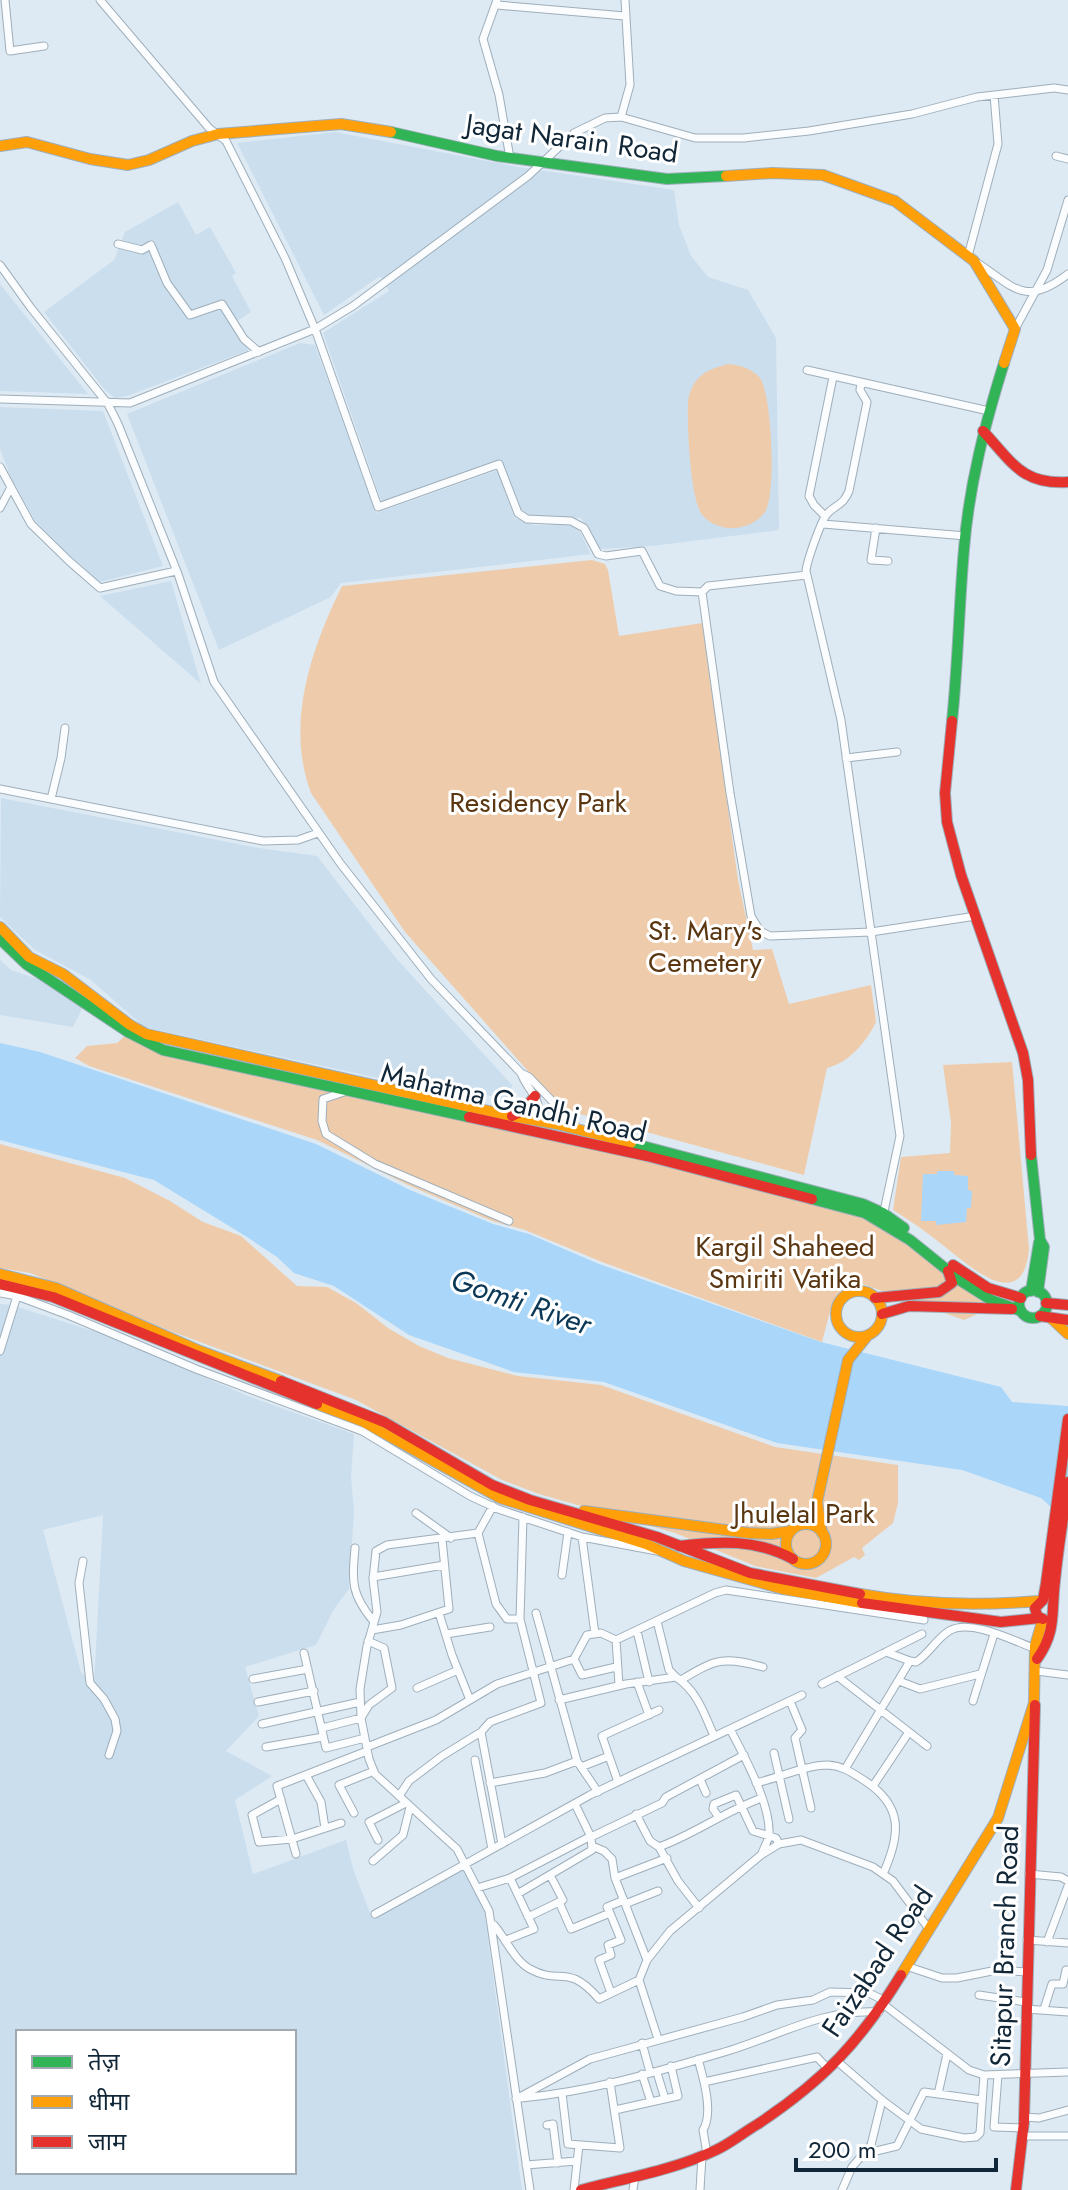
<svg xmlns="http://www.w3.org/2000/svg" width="1068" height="2190" viewBox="0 0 1068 2190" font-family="Jost,'Noto Sans Devanagari',sans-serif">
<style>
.built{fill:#cbdeee;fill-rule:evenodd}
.green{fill:#eeccab}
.water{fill:#a9d6f9}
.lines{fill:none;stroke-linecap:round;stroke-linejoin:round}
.street-casing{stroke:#9eaeba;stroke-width:9}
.fast-casing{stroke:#9eaeba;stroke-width:12}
.slow-casing{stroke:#9eaeba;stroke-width:12}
.jam-casing{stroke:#9eaeba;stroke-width:12}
.street{stroke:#fafcfd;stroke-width:7}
.fast{stroke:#30b455;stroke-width:10}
.slow{stroke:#ff9f0a;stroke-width:10}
.jam{stroke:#e5322d;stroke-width:10}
.labels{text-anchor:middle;stroke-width:6;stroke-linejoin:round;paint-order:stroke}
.street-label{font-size:28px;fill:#112738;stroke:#fff}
.park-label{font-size:28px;fill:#5a3611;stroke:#fff}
.water-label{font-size:30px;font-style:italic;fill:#0a3856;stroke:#fff}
</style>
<rect width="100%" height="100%" fill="#ddeaf4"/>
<!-- built -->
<path class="built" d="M335,132L519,167L674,190L679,225L691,256L708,277L748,290L776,338L779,530L652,546L600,549L581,518L533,517L519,510L499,461L382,503L323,333L389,291L380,276L324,315L237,143Z
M178,202L196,235L210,227L236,273L232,276L251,312L237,321L249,350L127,396L115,398L105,390L44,312L114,260L125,232Z
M0,284L88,394L0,391Z
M300,343L315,345L376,513L498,470L514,517L533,525H572L580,532L591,554L341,583L331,597L219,650L127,414Z
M0,407L103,411L163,566L100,582L63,549L36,522L11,478L0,449Z
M171,581L201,684L100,596Z
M1,798L259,848L317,856L395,957L512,1085L510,1099L392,1081L144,1027L91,980L35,950L0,917Z
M0,960L11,970L47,982L83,1007L73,1027L0,1015Z
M0,1304L11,1305L112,1337L248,1396L354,1434L351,1477L354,1512L349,1589L334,1609L316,1645L245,1667L259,1716L226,1751L272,1776L235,1800L253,1874L346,1840L354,1872L372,1918L462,1868L484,1909L522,2190H0ZM103,1515L94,1684H93L81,1672L43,1530ZM18,2032H294V2172H18Z"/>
<!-- green -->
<path class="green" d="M728,364C740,365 751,368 760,378C772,395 776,491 766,510C760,521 748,526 736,528C725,529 711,525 703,516C690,502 687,424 688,403C688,396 692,386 696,381C705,370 715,368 728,364Z
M592,560L605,564L608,570L619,636L702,623L738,880L753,950L772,949L789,1004L871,985L876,1022C867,1041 849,1063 827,1068L804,1175L576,1113L558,1105L405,932L311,793C285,724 311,649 342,586Z
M125,1036L204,1063L264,1078L610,1152L865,1217L903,1241L991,1308L964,1320L851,1280L832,1304L822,1342L602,1262L525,1230L492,1221L408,1185L317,1140L89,1066L75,1058L87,1046L117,1043Z
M1012,1062L1029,1249C1023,1315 972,1268 944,1246C928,1233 911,1221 893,1210L901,1157L950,1153L951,1122L943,1065Z
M0,1144L125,1178L170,1201L203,1222L241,1236L297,1286L327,1287L356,1303L388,1328L419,1346L448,1358L518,1376L601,1385L775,1447L898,1465V1503L893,1523L862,1548L865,1555L859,1560L854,1557L816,1578L755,1566L675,1533L539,1494L502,1480L356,1400L173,1332L30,1273L0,1268Z"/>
<!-- water -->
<path class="water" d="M0,1043L40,1052L316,1144L410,1190L493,1224L529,1234L599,1264L821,1342L1001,1387L1012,1402L1068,1406V1522L1041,1498L962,1470L777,1443L604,1382L514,1372L409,1335L334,1286L294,1273L277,1257L247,1237L154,1180L0,1140Z
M937,1171H954V1175L968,1176V1190L972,1191L971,1208H967L966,1222L936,1225V1221H921L923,1174H937Z"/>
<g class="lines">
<defs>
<path id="street" d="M5,0L10,51L44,46
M100,0L209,128L226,141L285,258L315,329L378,507L499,464L518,513L527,519L571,521L584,528L598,554L606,556L642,551L660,586L676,591L702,592L708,586L807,575
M497,0L483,39L499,95L510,158
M497,5L625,16
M621,117L630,85L625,0
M1056,156L1068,159
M118,244L142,250L151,245L167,283L190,315L222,304L244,339L259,352
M968,256L998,144L994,95
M976,262C1015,288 1025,307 1068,274
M0,265L31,308L108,404L118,424L178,574L214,682L340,863L431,979L521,1073L529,1077L579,1129
M1015,329L1047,270L1068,200
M807,370L989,411
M861,383L860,390L867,402L849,491C843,506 836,504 827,514C821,521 807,561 806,571L841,720L900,1136L883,1216
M0,399L130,403L315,329L353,306L528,176L574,133L605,118L621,117L695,138H744L809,131L912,114L977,97L1054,88L1068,90
M0,467L31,524L69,561L100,588L176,571
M0,508L11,487
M825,516L814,505L809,496L833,377
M823,524L966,536
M876,528L871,560L888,561
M702,592L730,793L751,916L760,931L770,936L871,932L976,916
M846,758L897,752
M0,789L263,841L298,840L318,833
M51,799L61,758L65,728
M521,1073C527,1091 545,1100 536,1120
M347,1091L323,1099L322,1121L326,1134L375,1164L509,1221
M0,1293L17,1296L68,1315L196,1369L362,1431L470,1496L498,1509L582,1537L657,1551
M0,1351L17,1296
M493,1506L478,1533L387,1545L376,1551L373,1579L377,1612L367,1646L360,1689L361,1718L369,1759L375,1774L457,1849L489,1911L530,2190
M416,1513L451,1538
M582,1537L595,1634
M355,1548C352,1583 351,1594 374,1622
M83,1561L79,1583L90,1683L104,1699L115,1719L117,1731L109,1755
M562,1575L568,1532
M373,1577L444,1565
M439,1613L452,1655L470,1700
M536,1613L577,1761L598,1792
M520,1619L523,1517
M657,1621L669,1670L676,1677
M372,1630L401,1625L449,1609L442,1539
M637,1631L649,1682
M446,1634L490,1627
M616,1640L619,1685
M304,1653L326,1748L365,1738
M574,1659L582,1675L616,1667
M910,1661L916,1662C929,1654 936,1639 949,1631C970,1618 1014,1641 1036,1649
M1036,1671L1068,1675
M837,1676L927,1746
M253,1679L308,1669
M681,1680C716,1659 723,1656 763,1667
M899,1681L920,1689L980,1674
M637,1682L649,1715
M822,1684L922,1634
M417,1688L458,1670
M559,1700L626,1684L676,1677C697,1691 704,1713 714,1736
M790,1701L802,1730L795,1738L811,1808
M973,1701L994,1634
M258,1702L314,1691
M262,1724L360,1702
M322,1728L361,1718L369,1705L392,1688L384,1648L368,1641
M730,1729C744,1756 771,1804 769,1835C768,1841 764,1848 762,1853
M481,1732L502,1844
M266,1747L323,1737
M367,1747L436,1720L497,1684L574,1659L587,1635L601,1633L616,1640L715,1593L726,1590L924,1620
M774,1753L789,1819
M475,1760L492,1849
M581,1767L609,1756
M845,1769L910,1661L886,1652
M306,1775L321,1802L325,1828
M700,1779L706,1793
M618,1782L602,1736L659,1710
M490,1783L545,1773L577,1761
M756,1783C778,1778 806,1765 828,1765C842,1766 851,1772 862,1779C904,1805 901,1834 883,1874
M873,1786L909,1732
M399,1796L409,1781L442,1756L481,1732L490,1722L541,1703L520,1619H507L496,1604L478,1533
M281,1799L252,1815L259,1842L292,1839L341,1823
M354,1813L339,1785L374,1771
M636,1814L650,1841L659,1847L678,1881L699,1908
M718,1816L713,1809L714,1804L736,1795L753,1831L776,1838L779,1844
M591,1837L662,1803L666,1797L744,1755
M378,1840L369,1822L406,1803
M592,1846L604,1851L612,1859L615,1878L647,1960
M659,1847C695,1834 725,1811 762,1798
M296,1854L277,1786L367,1751
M373,1861L403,1835L410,1807
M1029,1874L1061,1877L1068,1881
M550,1875L563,1900L559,1902
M615,1878L667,1858
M477,1888L510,1878L591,1836
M519,1893L592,1850L591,1837L575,1804
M625,1904L658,1891
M610,1913L621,1940L608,1945L611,1955L599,1960L611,1993
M375,1914L590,1795L802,1695
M528,1917L559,1902L571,1929L610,1913L607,1907L624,1900
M494,1925C506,1939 514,1960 530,1969C561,1986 567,1962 599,1999L639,1980
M506,1940L534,1929L510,1878
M1027,1940L1068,1943
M1047,1942L1068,1886
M906,1966L942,1978H957L997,1970L1027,1972
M979,1995L1026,2002
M883,2004L969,2070L984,2075L1068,2072
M1026,2009L1068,2012
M1044,2009L1052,1984H1063L1066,1970H1068
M658,2039L639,1980L647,1960L670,1931L761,1855L779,1844L801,1840L873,1867L893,1881L929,1929
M642,2043L650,2072
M698,2059C703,2077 714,2113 703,2130L707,2154
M838,2062L882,2100L921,2129L964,2138L976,2137L980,2133L984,2075
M642,2074L651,2102
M998,2075L994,2127L1023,2128
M658,2076L665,2099
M704,2082L817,2057L828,2069
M562,2093L568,2144L620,2148L610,2082
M938,2094L947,2054
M521,2098C592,2092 663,2070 731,2050C782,2034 823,2009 879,2012
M516,2099L590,2059L743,2017L777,2005L813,2000L830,1992L869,1993L885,2001
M615,2110L678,2096L671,2066
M1024,2117L1039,2118L1068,2110
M547,2125L553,2124L558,2163
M1022,2136H1068
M868,2149L876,2151L897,2146L924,2092L982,2100
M526,2165L577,2161
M574,2190L579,2145
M633,2190L635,2176
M700,2190L702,2156
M842,2190L852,2167L871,2145L882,2100"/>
<path id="fast" d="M391,132L497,156L667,179L726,176
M952,721C958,664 959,606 964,549C969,485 985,424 1004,363
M0,939L26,964L128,1032L163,1050L469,1117
M631,1143L863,1204L883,1213L904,1228
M1031,1155L1040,1240L1044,1247L1038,1292
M812,1199L865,1213L910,1240L961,1281L991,1300L1021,1311
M1019 1304a14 14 0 1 1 28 0a14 14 0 1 1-28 0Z
M1031,1291L1039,1242"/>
<path id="slow" d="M0,146L27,142L90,159L128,165L149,160L192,141L218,134L341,124L391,132
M726,176L772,173L823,175L895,201L974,261L1015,329L1004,363
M0,927L29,957L63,974L130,1025L146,1034L511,1116L557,1124L631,1143
M0,1274L56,1288L200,1351L281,1381
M836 1314a23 23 0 1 1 46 0a23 23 0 1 1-46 0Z
M1051,1318L1068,1334
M317,1404L362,1421L500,1498L646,1544L684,1561L783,1589L862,1603
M584,1511L748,1533L771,1534L791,1531
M786 1544a20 20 0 1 1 40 0a20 20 0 1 1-40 0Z
M822,1533L817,1502L848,1360L868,1335
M860,1594C920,1605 978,1606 1039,1601
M901,1975L998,1818L1034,1703L1035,1646L1043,1619"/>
<path id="jam" d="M983,431C1012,462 1022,485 1068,482
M952,721L945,793L947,822L961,875L1023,1053L1028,1080L1031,1155
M512,1116L524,1110L535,1096
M469,1117L647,1156L812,1199
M953,1265L988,1288L1021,1298
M0,1284L53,1297L317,1404
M875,1298L939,1292L952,1283L948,1271
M1046,1303L1068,1305
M882,1314L909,1306L1012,1309
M1040,1316L1068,1320
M281,1381L384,1422L492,1485L530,1500L657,1537L750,1573L860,1594
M679,1546C720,1541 756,1539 793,1559
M862,1603L1001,1622L1040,1618
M1043,1619L1037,1616L1035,1608L1043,1600L1046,1583L1068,1419
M1037,1659C1057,1631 1051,1612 1055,1581C1058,1548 1064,1515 1068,1482
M581,2190C626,2178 674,2170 716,2150C731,2143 744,2132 758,2124C824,2080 860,2042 901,1975
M1016,2190L1024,2122L1035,1705"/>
</defs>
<!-- street casing -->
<use href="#street" class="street-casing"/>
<!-- fast casing -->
<use href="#fast" class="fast-casing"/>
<!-- slow casing -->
<use href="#slow" class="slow-casing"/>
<!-- jam casing -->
<use href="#jam" class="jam-casing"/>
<!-- street -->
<use href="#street" class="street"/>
<!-- fast -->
<use href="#fast" class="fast"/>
<!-- slow -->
<use href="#slow" class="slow"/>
<!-- jam -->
<use href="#jam" class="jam"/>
</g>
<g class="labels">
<!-- street labels -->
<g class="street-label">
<text transform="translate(572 138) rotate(8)" y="10">Jagat Narain Road</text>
<text transform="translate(514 1102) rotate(13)" y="10">Mahatma Gandhi Road</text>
<text transform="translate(1004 1946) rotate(-88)" y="10">Sitapur Branch Road</text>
<text transform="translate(877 1961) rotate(-56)" y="10">Faizabad Road</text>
</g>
<!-- park labels -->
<g class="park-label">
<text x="538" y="812">Residency Park</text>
<text x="705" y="940">St. Mary's<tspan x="705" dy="32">Cemetery</tspan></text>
<text x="785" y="1256">Kargil Shaheed<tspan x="785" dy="32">Smiriti Vatika</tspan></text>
<text x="804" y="1523">Jhulelal Park</text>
</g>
<!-- water labels -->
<g class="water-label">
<text transform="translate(521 1302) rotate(19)" y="10">Gomti River</text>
</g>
</g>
<!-- legend -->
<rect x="16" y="2030" width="280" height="144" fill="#ffffff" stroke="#a0a9af" stroke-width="2"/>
<rect x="32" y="2056" width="40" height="12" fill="#30b455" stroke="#a0a9af" stroke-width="2"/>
<text x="88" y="2070" font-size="24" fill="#112738">तेज़</text>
<rect x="32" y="2096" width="40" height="12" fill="#ff9f0a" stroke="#a0a9af" stroke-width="2"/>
<text x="88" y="2110" font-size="24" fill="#112738">धीमा</text>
<rect x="32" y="2136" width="40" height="12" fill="#e5322d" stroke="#a0a9af" stroke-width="2"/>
<text x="88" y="2150" font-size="24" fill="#112738">जाम</text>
<!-- scale -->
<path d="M796 2158v12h200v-12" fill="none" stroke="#112738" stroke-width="4"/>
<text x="808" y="2158" font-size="24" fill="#112738" stroke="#ffffff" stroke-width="6" paint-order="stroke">200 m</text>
</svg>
